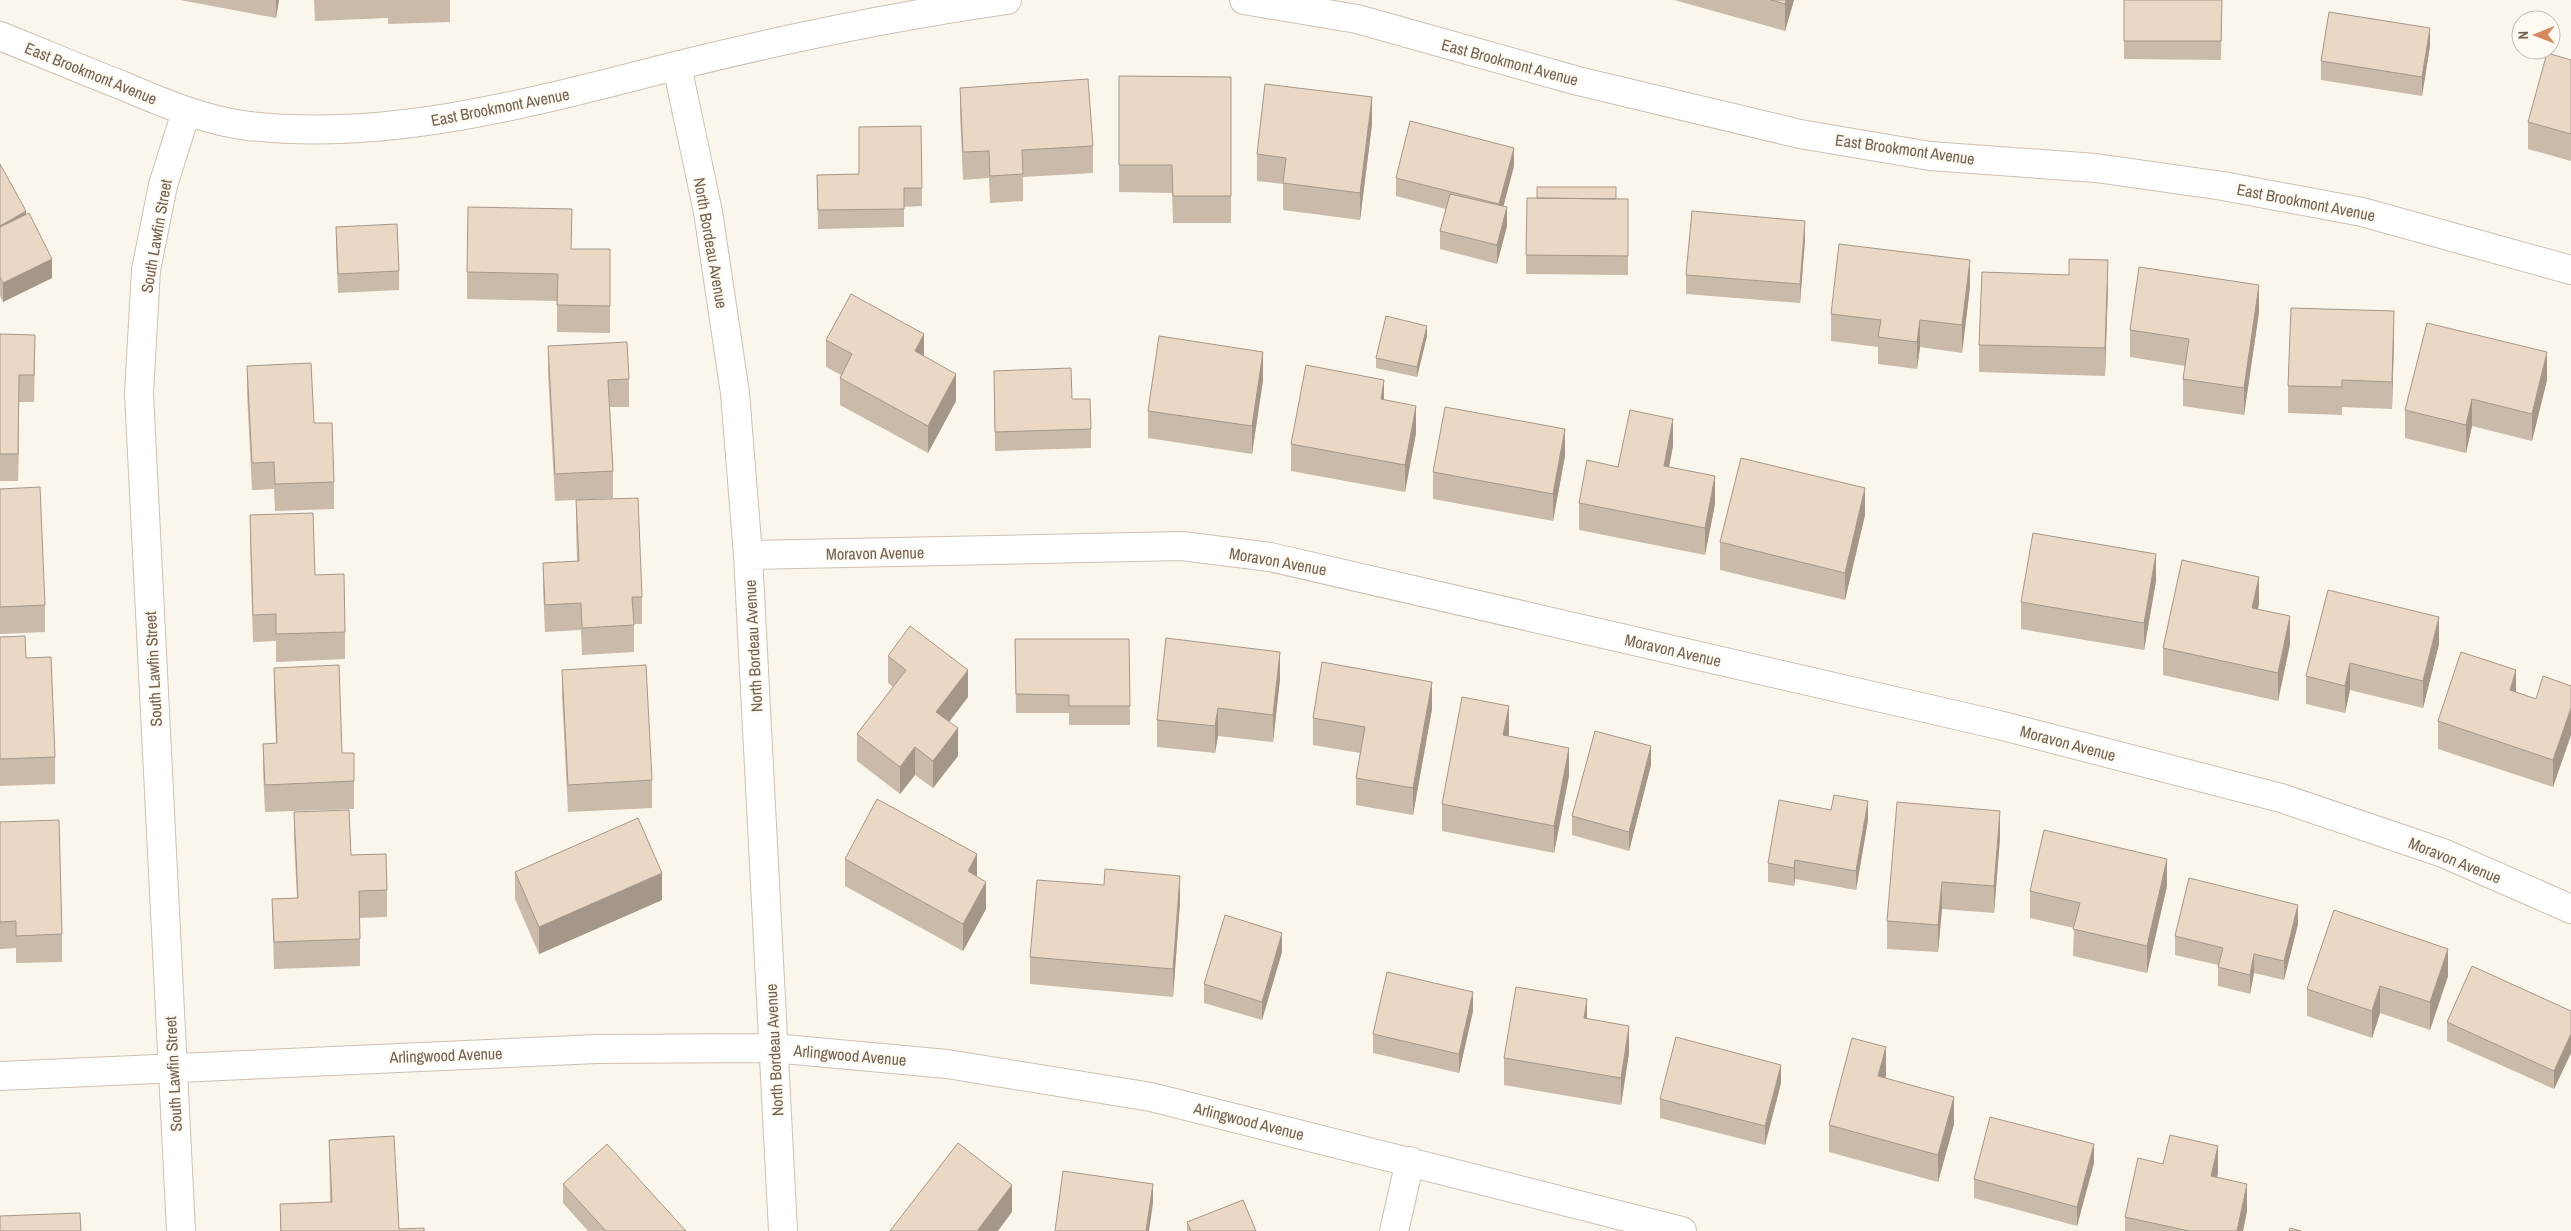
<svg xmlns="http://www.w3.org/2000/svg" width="2571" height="1231" viewBox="0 0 2571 1231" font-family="'Archivo Narrow',sans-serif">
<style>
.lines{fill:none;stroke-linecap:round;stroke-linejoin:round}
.minor-casing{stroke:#ccc0b2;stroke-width:30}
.minor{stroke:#fff;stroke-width:28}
.wall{fill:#cabaa9}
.shaded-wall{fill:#a49789}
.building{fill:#ebd8c4;stroke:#a49789}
.labels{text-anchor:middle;stroke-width:4;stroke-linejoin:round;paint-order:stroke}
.street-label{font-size:16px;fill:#736151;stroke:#fdfaf2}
</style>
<rect width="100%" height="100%" fill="#fbf6eb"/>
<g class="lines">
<defs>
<path id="minor" d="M1244,0L1357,19L1578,81L1800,134L1930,156L2096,168L2223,186L2362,212L2571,270
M0,36C40,52 80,69 121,85C162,102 204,121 249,126C393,142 537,101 675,66C784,39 895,16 1007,0
M677,66L708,212L735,393L748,555L783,1231
M748,555L1182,546L1270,557L1999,725L2281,798L2443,853L2571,909
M0,1076L597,1049L773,1048L947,1064L1151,1097L1682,1231
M181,1231L139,393L146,270L163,185L186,112
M1394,1231L1410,1161"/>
</defs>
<!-- minor casing -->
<use href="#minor" class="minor-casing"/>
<!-- minor -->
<use href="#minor" class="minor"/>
</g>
<!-- wall -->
<path class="wall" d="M180,0H279L276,18Z
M314,0H450V22L388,24V18L315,21Z
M1674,0H1794L1785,31Z
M2124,0H2222L2221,60L2124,59Z
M2430,46L2422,96L2321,80V61Z
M2571,60V161L2528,149V122Z
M1119,76L1231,77V223H1173L1172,193L1119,192Z
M960,88L1093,146V173L1023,177V201L990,203L989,178L963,180L960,115Z
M1372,124L1360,220L1283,210V184L1257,181V154Z
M0,164L26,214L52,278L3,302L0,296Z
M1514,166L1503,207L1507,226L1497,264L1440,249V231L1446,209L1396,196V178Z
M817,175L922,188V206L904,207V227L818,229Z
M1616,199H1628V275L1526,274V255Z
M336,227L399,271V290L338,293L336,246Z
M1805,240L1800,303L1686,294V275Z
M572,249H610V333L557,332V301L467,299V272Z
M1970,287L1962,353L1920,347L1917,369L1878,364V347L1831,341V314Z
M2108,287L2105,376L1979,372V345Z
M2259,312L2244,415L2183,406V379L2185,366L2130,357V330Z
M0,334L35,362L34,402H19L18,481H0Z
M1427,336L1417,377L1376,368V358Z
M2394,339L2392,409L2342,407V415L2288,413V386Z
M826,340L924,356L956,401L928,453L840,405V378L841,375L826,367Z
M548,346L629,379V407H610L613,471V498L555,501L548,373Z
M247,366L314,423L334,482V509L275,511L274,489L252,490L247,393Z
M994,371L1072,399L1091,429V448L995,451Z
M1263,380L1252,454L1148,438V411Z
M2547,380L2532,441L2472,426L2466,453L2405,438V410Z
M1384,400L1416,433L1405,492L1291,471V444Z
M1673,446L1669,467L1715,504L1705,555L1579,530V503L1618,467Z
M1565,456L1553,521L1433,499V472Z
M0,489L45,605V632L0,634Z
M576,500L642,597V624H634V652L582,655L581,630L545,632L543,590V563L577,561L576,528Z
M250,515L315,575L345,632V659L276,662V641L253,642L250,542Z
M1865,515L1845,600L1720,570V542Z
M2156,581L2144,650L2021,629V602Z
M2328,590L2439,644L2423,708L2350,690L2345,713L2306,704V676Z
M2259,604L2258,609L2290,644L2278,701L2163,675V648Z
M0,637L26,658L55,757V784L0,786Z
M1015,639H1129L1130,725H1069V713H1016Z
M888,656L968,697L949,722L958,756L933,788L915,775L900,794L857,761V734L893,687L888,683Z
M274,668L342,753H354V809L265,812L263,771V744L276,743L274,695Z
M562,670L652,780V808L568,812L562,697Z
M1280,679L1273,742L1218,736L1215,753L1157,747V720Z
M2571,686V735L2553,787L2438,749V721L2516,692L2536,699Z
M1432,709L1413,815L1356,805V778L1360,753L1313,745V718Z
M1509,734L1508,736L1569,776L1554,853L1442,831V804Z
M1651,765L1629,851L1572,835V816Z
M294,812L351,855L387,890V917L360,918V966L274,969L272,899L297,898L294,839Z
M1868,820L1856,890L1795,879L1794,886L1768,882V863Z
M0,822L62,934V962L16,963V948L0,949Z
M2000,838L1994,913L1942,909L1938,952L1887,949V921Z
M845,859L977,877L986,909L963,951L845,886Z
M515,872L662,900L539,954L515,899Z
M2167,886L2147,973L2073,956L2074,928L2030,918V891Z
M1180,903L1173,997L1030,984V957Z
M2298,924L2284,980L2254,973L2250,994L2218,986V965L2175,955V936Z
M1282,952L1262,1020L1204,1003V984Z
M2448,976L2430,1030L2380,1013L2372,1038L2307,1016V989Z
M1473,1011L1459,1073L1373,1053V1034Z
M2571,1011V1053L2554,1089L2447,1041V1022Z
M1629,1053L1621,1105L1504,1085V1058Z
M1886,1075L1885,1078L1954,1124L1938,1182L1829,1152V1125Z
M1781,1083L1765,1145L1660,1118V1099Z
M329,1140L399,1229L424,1231H280V1204L330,1202Z
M2094,1163L2077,1226L1974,1198V1179Z
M2163,1164L2218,1173L2217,1177L2247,1211L2243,1231H2125V1217Z
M563,1184L686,1231H588L563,1203Z
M1187,1222L1256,1231H1187Z"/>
<!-- shaded-wall -->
<path class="shaded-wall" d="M276,0H279L276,18Z
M1786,0H1794L1785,31V4Z
M2430,28V46L2422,96V77Z
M1372,97V124L1360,220V193Z
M1514,148V166L1499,223V204Z
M1507,207V226L1497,264V245Z
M26,211V230L0,244V226Z
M1805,221V240L1800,303V284Z
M52,259V278L3,302V283Z
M1970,260V287L1962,353V325Z
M2108,260V287L2105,376V348Z
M2259,285V312L2244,415V388Z
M2394,311V339L2392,409V382Z
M1920,320V347L1917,369V342Z
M1427,326V336L1417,377V367Z
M924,334V361L915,351Z
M1263,352V380L1252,454V426Z
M2547,352V380L2532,441V414Z
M956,374V401L928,453V426Z
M19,375V402L18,481V454Z
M1384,380V408L1381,399Z
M2472,399V426L2466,453V425Z
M1416,406V433L1405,492V465Z
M1673,419V446L1664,493V466Z
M1565,429V456L1553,521V494Z
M1715,476V504L1705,555V528Z
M1865,488V515L1845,600V573Z
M2156,554V581L2144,650V623Z
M2259,577V604L2252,635V608Z
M2290,616V644L2278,701V673Z
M2439,617V644L2423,708V681Z
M1280,652V679L1273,742V715Z
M2350,663V690L2345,713V686Z
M968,670V697L936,739V712Z
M2516,670V698L2510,690Z
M1432,682V709L1413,815V788Z
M1509,706V734L1503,763V735Z
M1218,708V736L1215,753V726Z
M2571,708V735L2553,787V760Z
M958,728V756L933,788V761Z
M1651,746V765L1629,851V832Z
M915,747V775L900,794V767Z
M1569,748V776L1554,853V826Z
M1868,801V820L1856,890V871Z
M2000,811V838L1994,913V886Z
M977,854V881L968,871Z
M2167,859V886L2147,973V946Z
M1795,860V879L1794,886V868Z
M662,873V900L539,954V927Z
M1180,876V903L1173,997V969Z
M986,882V909L963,951V924Z
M1942,882V909L1938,952V925Z
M2298,905V924L2284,980V961Z
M1282,933V952L1262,1020V1002Z
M2448,949V976L2430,1030V1002Z
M2254,954V973L2250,994V975Z
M2380,986V1013L2372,1038V1011Z
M1473,992V1011L1459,1073V1054Z
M1587,999V1026L1584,1018Z
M1629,1026V1053L1621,1105V1078Z
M2571,1034V1053L2554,1089V1071Z
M1886,1047V1075L1878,1103V1076Z
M1781,1065V1083L1765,1145V1126Z
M1954,1097V1124L1938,1182V1155Z
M2094,1144V1163L2077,1226V1207Z
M2218,1146V1173L2211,1203V1176Z
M1153,1184V1203L1149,1231H1146Z
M2247,1184V1211L2243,1231H2237Z
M1012,1185V1212L998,1231H977Z"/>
<!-- building -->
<path class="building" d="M1771,0H1786L1785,4Z
M2124,0H2222L2221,41H2124Z
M2329,12L2430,28L2422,77L2321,61Z
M2547,53L2571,60V134L2528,122Z
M1119,76L1231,77V196H1173L1172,165H1119Z
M1088,79L1093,146L1022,150L1023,174L990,176L989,151L963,152L960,88Z
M1265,84L1372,97L1360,193L1283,183L1286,158L1257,154Z
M1410,121L1514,148L1499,204L1396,178Z
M921,126L922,188H904V209L818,210L817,175L859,174V127Z
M0,164L26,211L0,226Z
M1537,187H1616V199L1537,198Z
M1450,194L1507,207L1497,245L1440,231Z
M1527,198L1628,199V256L1526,255Z
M468,207L572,209L571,249H610V306L557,305L558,274L467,272Z
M1692,211L1805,221L1800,284L1686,275Z
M29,213L52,259L3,283L0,277V227Z
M397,224L399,271L338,274L336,227Z
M1839,244L1970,260L1962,325L1920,320L1917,342L1878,337L1881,320L1831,314Z
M2069,259L2108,260L2105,348L1979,345L1982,272L2069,275Z
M2139,267L2259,285L2244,388L2183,379L2189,339L2130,330Z
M851,294L924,334L915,351L956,374L928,426L840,378L852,354L826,340Z
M2291,308L2394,311L2392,382L2342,380V387L2288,386Z
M1386,316L1427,326L1417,367L1376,358Z
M2427,323L2547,352L2532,414L2472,399L2466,425L2405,410Z
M0,334L35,335L34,375H19L18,454H0Z
M1159,336L1263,352L1252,426L1148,411Z
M627,342L629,379L608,380L613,471L555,474L548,346Z
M311,363L314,423H332L334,482L275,484L274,462L252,463L247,366Z
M1306,365L1384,380L1381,399L1416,406L1405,465L1291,444Z
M1071,368L1072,399H1090L1091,429L995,432L994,371Z
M1445,407L1565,429L1553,494L1433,472Z
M1630,410L1673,419L1664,466L1715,476L1705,528L1579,503L1587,460L1618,467Z
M1741,458L1865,488L1845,573L1720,542Z
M40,487L45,605L0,607V489Z
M638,498L642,597H632L634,625L582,628L581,603L545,605L543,563L579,561L576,500Z
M313,513L315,575L344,574L345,632L276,634V614L253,615L250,515Z
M2033,533L2156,554L2144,623L2021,602Z
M2182,560L2259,577L2252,608L2290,616L2278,673L2163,648Z
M2328,590L2439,617L2423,681L2350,663L2345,686L2306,676Z
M910,626L968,670L936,712L958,728L933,761L915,747L900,767L857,734L906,670L888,656Z
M25,636L26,658L51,657L55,757L0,759V637Z
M1166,638L1280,652L1273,715L1218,708L1215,726L1157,720Z
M1015,639H1129L1130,706H1069V695L1016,694Z
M2461,652L2516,670L2510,690L2536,699L2543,676L2571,686V708L2553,760L2438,721Z
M1322,662L1432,682L1413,788L1356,778L1365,727L1313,718Z
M339,665L342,753H354V781L265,785L263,744L277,743L274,668Z
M646,665L652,780L568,785L562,670Z
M1462,697L1509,706L1503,735L1569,748L1554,826L1442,804Z
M1595,731L1651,746L1629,832L1572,816Z
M1834,795L1868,801L1856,871L1795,860L1794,868L1768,863L1779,800L1831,810Z
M877,799L977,854L968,871L986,882L963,924L845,859Z
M1897,802L2000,811L1994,886L1942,882L1938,925L1887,921Z
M349,810L351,855L386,854L387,890L359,891L360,939L274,942L272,899L298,898L294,812Z
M638,818L662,873L539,927L515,872Z
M59,820L62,934L16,936V921L0,922V822Z
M2044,830L2167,859L2147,946L2073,929L2080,903L2030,891Z
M1105,869L1180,876L1173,969L1030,957L1037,880L1104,885Z
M2189,878L2298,905L2284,961L2254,954L2250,975L2218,967L2223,948L2175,936Z
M2334,910L2448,949L2430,1002L2380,986L2372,1011L2307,989Z
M1225,915L1282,933L1262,1002L1204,984Z
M2472,966L2571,1011V1034L2554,1071L2447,1022Z
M1387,972L1473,992L1459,1054L1373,1034Z
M1516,987L1587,999L1584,1018L1629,1026L1621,1078L1504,1058Z
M1676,1037L1781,1065L1765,1126L1660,1099Z
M1852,1038L1886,1047L1878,1076L1954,1097L1938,1155L1829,1125Z
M1990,1117L2094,1144L2077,1207L1974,1179Z
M2170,1135L2218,1146L2211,1176L2247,1184L2237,1231H2189L2125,1217L2138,1158L2163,1164Z
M394,1136L399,1229L424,1228V1231H281L280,1204L332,1202L329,1140Z
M958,1143L1012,1185L977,1231H890Z
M607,1144L686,1231H606L563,1184Z
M1063,1171L1153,1184L1146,1231H1055Z
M1243,1200L1256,1231H1191L1187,1222Z
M80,1213L81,1231H0V1216Z
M2290,1228L2301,1231H2289Z"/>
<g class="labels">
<!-- street labels -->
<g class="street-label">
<text transform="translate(1510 62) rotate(15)" y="6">East Brookmont Avenue</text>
<text transform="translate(91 73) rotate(22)" y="6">East Brookmont Avenue</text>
<text transform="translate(500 107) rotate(-11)" y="6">East Brookmont Avenue</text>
<text transform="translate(1905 149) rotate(8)" y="6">East Brookmont Avenue</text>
<text transform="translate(2306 202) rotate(11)" y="6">East Brookmont Avenue</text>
<text transform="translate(156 236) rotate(-80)" y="6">South Lawfin Street</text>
<text transform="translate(711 243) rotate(80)" y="6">North Bordeau Avenue</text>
<text transform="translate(875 553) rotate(-1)" y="6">Moravon Avenue</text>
<text transform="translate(1278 561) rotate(10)" y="6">Moravon Avenue</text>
<text transform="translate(753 646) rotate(-93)" y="6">North Bordeau Avenue</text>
<text transform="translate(1673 650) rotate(13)" y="6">Moravon Avenue</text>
<text transform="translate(153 669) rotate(-93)" y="6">South Lawfin Street</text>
<text transform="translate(2068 743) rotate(15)" y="6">Moravon Avenue</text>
<text transform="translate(2455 860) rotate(22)" y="6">Moravon Avenue</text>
<text transform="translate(774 1050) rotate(-93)" y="6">North Bordeau Avenue</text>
<text transform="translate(446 1055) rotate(-2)" y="6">Arlingwood Avenue</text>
<text transform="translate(850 1055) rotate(5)" y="6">Arlingwood Avenue</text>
<text transform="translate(173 1074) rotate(-93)" y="6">South Lawfin Street</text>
<text transform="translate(1249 1121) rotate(14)" y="6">Arlingwood Avenue</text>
</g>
</g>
<!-- north arrow -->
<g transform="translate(2536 35) rotate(269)"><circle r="24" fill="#fdfaf2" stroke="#c6bdb2"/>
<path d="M0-4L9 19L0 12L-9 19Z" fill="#d6885f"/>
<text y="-8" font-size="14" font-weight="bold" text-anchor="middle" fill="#736151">N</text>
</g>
</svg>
